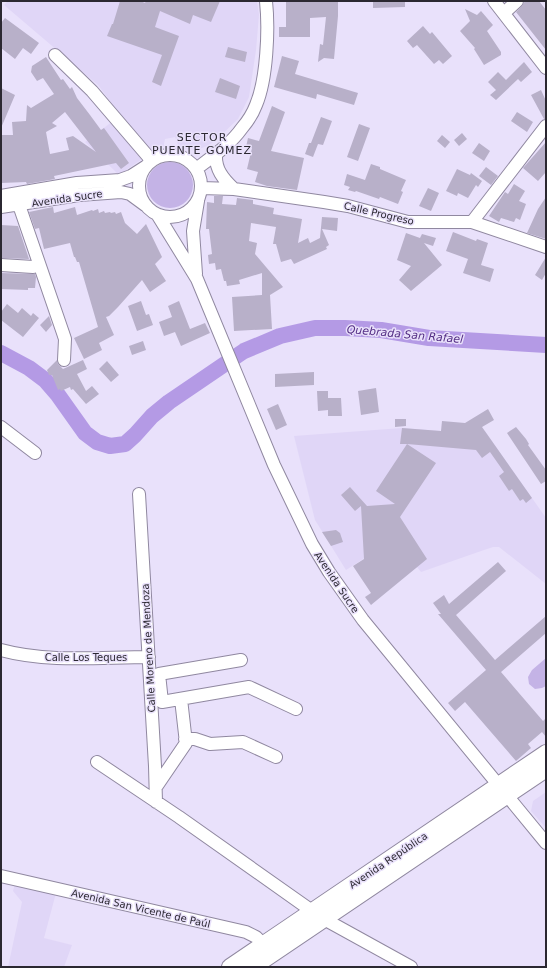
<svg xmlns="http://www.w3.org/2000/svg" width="547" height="968" viewBox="0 0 547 968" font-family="'DejaVu Sans',sans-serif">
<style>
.built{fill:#e0d6f7}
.green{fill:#c4b3e6}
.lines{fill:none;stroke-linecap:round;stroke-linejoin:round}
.river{stroke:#b49ae5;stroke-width:16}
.building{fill:#b8b0c9;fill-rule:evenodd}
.minor-casing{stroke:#9088a0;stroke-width:14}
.major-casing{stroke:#9088a0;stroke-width:18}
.minor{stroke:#fff;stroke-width:12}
.major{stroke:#fff;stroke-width:16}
.labels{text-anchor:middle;stroke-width:3;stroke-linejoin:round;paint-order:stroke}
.street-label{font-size:10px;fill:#2b2831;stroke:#e9e1fb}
.neighbourhood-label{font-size:11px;letter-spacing:1px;fill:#2b2831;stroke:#e9e1fb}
.water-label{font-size:11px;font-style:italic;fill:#522c83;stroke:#e9e1fb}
</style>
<rect width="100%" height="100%" fill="#e9e1fb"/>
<!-- built -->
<path class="built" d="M8,1H257L259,15L256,50L249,97L238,119L215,141L207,146L199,149H186L179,147L175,137L165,139L163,149L151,152L147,150L98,85L4,5Z
M113,121L142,159L119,175L85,142Z
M402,428L479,434L485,431L546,518V584L499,547H493L484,550L421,572L417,567L408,530L346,570L315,520L294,436Z
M546,792V828L531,811L533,801Z
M15,884L56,893L44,938L72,945L64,967H8L22,902L13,891Z"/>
<!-- green -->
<path class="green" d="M147 185a23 23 0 1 1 46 0a23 23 0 1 1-46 0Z
M546,658V686L542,688L535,689L529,684L528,677L532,670Z"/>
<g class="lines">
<!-- river -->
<path class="river" d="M1,353L29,368L45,380L58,395L85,433L97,442L110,446L125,444L135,435L152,416L169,402L244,351L280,336L315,328H345L381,330L429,338L546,345"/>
</g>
<!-- building -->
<path class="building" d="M120,1H140L145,3L146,1H220L211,22L193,15L190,24L160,11L155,27L179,36L161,86L152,82L162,55L107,36L112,24H113Z
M286,1H338V16L334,59L324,58L318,62L320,44L323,45L326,17L310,18V37H279V27H286Z
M373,1H405V7L373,8Z
M525,1H539L546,10V50L516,12L522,6Z
M465,9L477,15L481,11L493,25L487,31L501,52V55L484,65L474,49L475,48L460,31L470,21Z
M5,18L39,43L31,54L23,48L15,59L1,48V23Z
M423,26L430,34L432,32L452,56L443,64L439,60L434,64L417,45L413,48L407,41Z
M228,47L247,52L245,62L225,57Z
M282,56L299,61L295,74L358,93L354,105L317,94L316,99L274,87Z
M46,57L61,80L63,79L70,89L72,87L77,98L90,115L101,130L104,128L129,163L121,169L116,163L54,176L55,179L27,184L26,182L1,183V135H13L12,122L26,121L27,105L31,108L54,94L43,78L37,81L31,72L32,66ZM65,112L96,152L73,136L66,138L69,150L50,154L46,132L57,126L52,123Z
M524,62L532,72L521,82L518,79L496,100L490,95L496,90L488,82L498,72L506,80Z
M220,78L240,86L236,99L215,92Z
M1,88L15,95L1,128Z
M541,90L546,101V119H544L531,95Z
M272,106L285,112L271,151L304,158L297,190L267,186L255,182L258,172L247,169L252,148L246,147L248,138L259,141Z
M517,112L533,122L527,132L511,121Z
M321,117L332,121L323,145L318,144L313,157L305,154L309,143H311Z
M359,124L370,128L358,161L347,157Z
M462,133L467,139L459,146L454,140Z
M442,135L450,142L445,148L437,141Z
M546,142V172L538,181L523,168Z
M479,143L490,151L484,161L472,153Z
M371,164L380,167V169L406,180L401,191L403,192L398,204L380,197L379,199L356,191L355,192L348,190L350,187L344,185L347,174L365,180Z
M486,167L498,176L491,185L479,176Z
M457,169L470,175L471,173L482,181L478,187L476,185L468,198L458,193L457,196L446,191Z
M514,184L525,191L519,201L526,204L520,220L516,218L514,222L501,218L499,222L489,216L505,192L508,194Z
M428,188L439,193L431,211L419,206Z
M214,196H223L222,204L236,205L237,198L253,200V204L274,208L273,214L302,219L298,243L308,238L310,243L320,238L322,217L338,218L337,231L322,229L329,245L326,247L327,249L294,264L291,259L281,262L276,244H273L276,227L251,223L249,241L257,243L255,254L283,287L270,295L272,329L234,331L232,297L262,295V273L239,280L240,284L227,286L226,281H224L221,269L216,270L215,263L209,264L208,255L212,254L209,229H206L207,202L214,203Z
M546,197V239L527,233L538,209Z
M53,207L54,213L75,207L77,215L92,210L93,211L98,209L99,213L104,211L105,213L110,212L111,213L115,212L116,214L121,212L125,223L137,234L146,224L162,257L155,264L166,281L150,292L142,280L118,307L109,316L106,317L114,335L99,343L102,350L84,359L74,338L98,327L79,262H77L75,257H74L70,243L44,249L39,228L35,229L29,212Z
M1,225L18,226L29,259L1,258Z
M453,232L476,241L477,239L488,243L481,265L494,269L490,282L463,273L468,259L446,251Z
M406,233L420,238L422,234L436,238L433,246L424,243L442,265L411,291L399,280L411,266L397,260Z
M546,257V273L542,280L535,275Z
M1,273L35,274L36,277L35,288H28V290L1,289Z
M141,301L146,315L149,314L153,325L137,331L128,306Z
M179,301L190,329L205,323L210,333L181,346L175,332L164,336L159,322L172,317L168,306Z
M7,304L18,313L22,308L31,316L33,313L39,318L23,337L1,320V312Z
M49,316L52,325L46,332L40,325Z
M143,341L146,350L132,355L129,346Z
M57,360L58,364L63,369L83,360L87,369L77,374L86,391L92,386L99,394L86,404L73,389L71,390L70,387L61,391L60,389L58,390L52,375H49L47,370Z
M107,361L119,375L111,382L99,369Z
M314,372V385L275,387V374Z
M376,388L379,412L361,415L358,391Z
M317,391H328V398H341L342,416H328V410L318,411Z
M278,404L287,425L276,430L267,409Z
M488,409L494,420L482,427L532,498L526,503L523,499L520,501L512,489L509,491L499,476L504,472L490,452L482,458L476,450L407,444L436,463L400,517L427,559L371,605L365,597L371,593L353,566L364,559L361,506L355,511L341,495L350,487L367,506L395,504L376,491L407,444H400L402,428L441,431L442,421L465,423Z
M395,419H406V426L395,427Z
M516,427L526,439L529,444L528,445L546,470V481L541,484L507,433Z
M336,530L340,533L343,542L331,546L322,532Z
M498,562L506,571L456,615L495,660L546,616V633L501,672L543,721L546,718V737L542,732L528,744L531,748L516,761L465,702L455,711L448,703L486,670L438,614H441L433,603L444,595L449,604Z"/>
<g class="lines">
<defs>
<path id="minor" d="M494,1L546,68
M504,13L517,1
M55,55L92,91L152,161
M216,154C215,169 223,179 234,189
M139 186a31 31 0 1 1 62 0a31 31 0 1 1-62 0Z
M196,169C212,157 230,145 242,128C248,121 253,113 256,105C267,79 269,29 266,1
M201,188L234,189L324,202L348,206L408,222H472L546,247
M1,196L77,183L120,180L131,176L145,167
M19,205L63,333L65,339L64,360
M1,207L79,195L121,192L130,194L145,205
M157,214L197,279L274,465L312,544L329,572L363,620L546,843
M472,222L546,126
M1,265L33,267
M196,274L193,231L198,201
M1,427L35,453
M139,494L155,766L156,802
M1,650C49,663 100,657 149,657
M241,660L159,674L162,702L249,687L296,709
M185,739H195L210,744L243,742L276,757
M97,762L179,817L312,911
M156,787L186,743L181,699
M1,876L246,932L256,937L269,950
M324,919L411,967"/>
<path id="major" d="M230,967L546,753
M253,967L546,769"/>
</defs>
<!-- minor casing -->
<use href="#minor" class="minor-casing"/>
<!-- major casing -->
<use href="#major" class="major-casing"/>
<!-- minor -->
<use href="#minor" class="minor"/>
<!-- major -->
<use href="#major" class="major"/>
</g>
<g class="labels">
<!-- street labels -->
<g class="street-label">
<text transform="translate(67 198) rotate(-8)" y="4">Avenida Sucre</text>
<text transform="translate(379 213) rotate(13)" y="4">Calle Progreso</text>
<text transform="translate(337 582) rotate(56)" y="4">Avenida Sucre</text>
<text transform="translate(148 648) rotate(-93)" y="4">Calle Moreno de Mendoza</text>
<text x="86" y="661">Calle Los Teques</text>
<text transform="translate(388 860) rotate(-34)" y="4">Avenida República</text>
<text transform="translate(141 908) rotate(13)" y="4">Avenida San Vicente de Paúl</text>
</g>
<!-- neighbourhood labels -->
<g class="neighbourhood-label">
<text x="202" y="141">SECTOR<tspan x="202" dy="13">PUENTE GÓMEZ</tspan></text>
</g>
<!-- water labels -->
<g class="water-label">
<text transform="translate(405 334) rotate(5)" y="4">Quebrada San Rafael</text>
</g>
</g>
<!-- border -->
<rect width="547" height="968" fill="none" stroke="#2b2831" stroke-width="4"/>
</svg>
